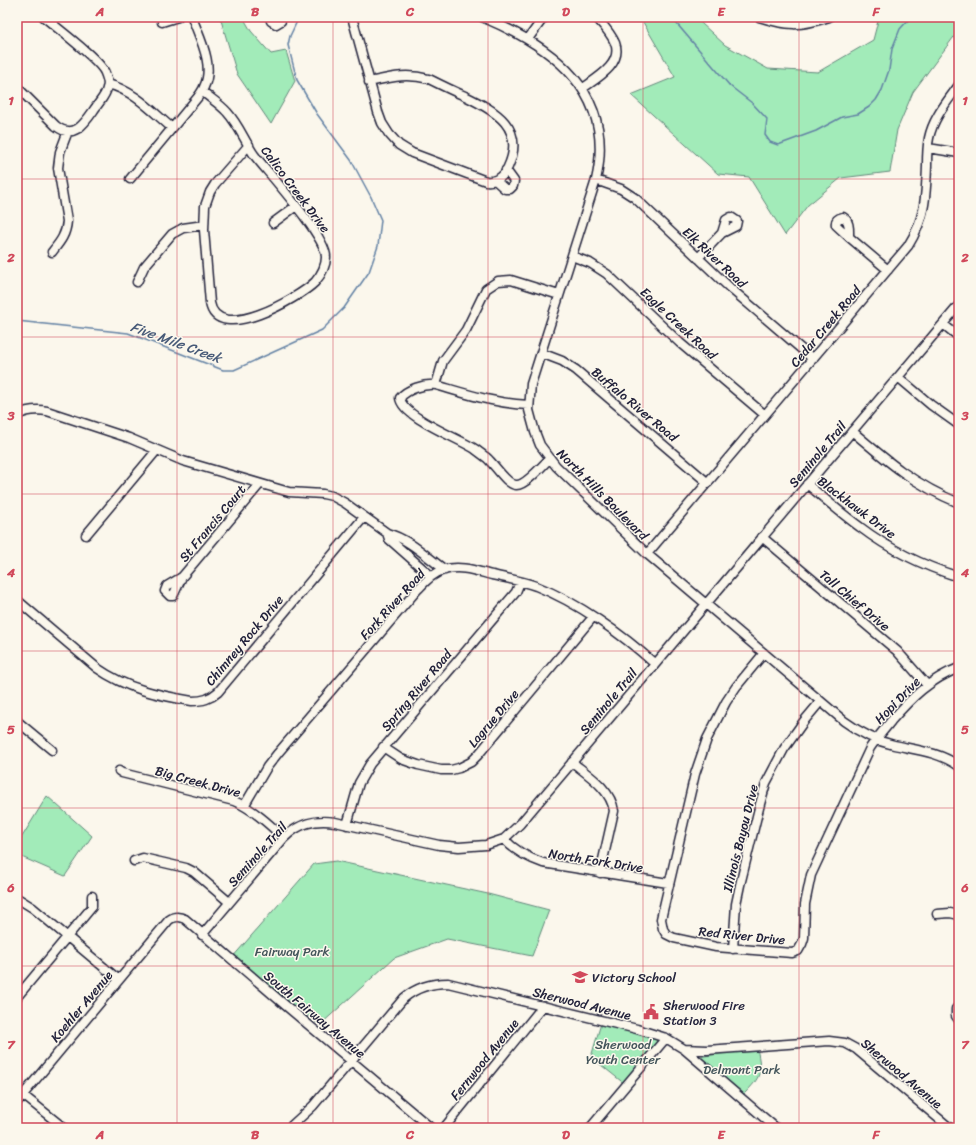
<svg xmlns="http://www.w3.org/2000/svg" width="976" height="1145" viewBox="0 0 976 1145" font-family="Sriracha,sans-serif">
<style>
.green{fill:#a2ebb9;stroke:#62867a}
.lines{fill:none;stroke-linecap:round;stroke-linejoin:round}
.stream{stroke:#6281a4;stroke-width:1.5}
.minor-casing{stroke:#22223b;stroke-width:11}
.minor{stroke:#fbf7ec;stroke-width:8}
.grid{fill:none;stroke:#d1495b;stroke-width:1;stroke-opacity:0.55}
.labels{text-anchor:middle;stroke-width:3;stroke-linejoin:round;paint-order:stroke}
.street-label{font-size:13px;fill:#22223b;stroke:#fbf7ec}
.park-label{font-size:13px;fill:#42545a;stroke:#fbf7ec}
.poi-label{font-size:13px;fill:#22223b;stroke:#fbf7ec;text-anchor:start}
.water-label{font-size:14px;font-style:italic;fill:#475a78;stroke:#fbf7ec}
.neatline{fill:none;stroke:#d1495b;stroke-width:1.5}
.grid-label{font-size:13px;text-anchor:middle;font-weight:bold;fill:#d1495b}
</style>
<rect width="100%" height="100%" fill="#fbf7ec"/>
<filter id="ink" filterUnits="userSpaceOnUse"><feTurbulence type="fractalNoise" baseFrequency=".025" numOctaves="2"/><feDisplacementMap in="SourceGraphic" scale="8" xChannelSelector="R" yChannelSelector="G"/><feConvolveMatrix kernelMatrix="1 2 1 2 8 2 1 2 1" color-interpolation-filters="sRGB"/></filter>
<g filter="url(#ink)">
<!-- green -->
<path class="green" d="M220,17H243L251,31L271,54L286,51L295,81L271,124L237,74Z
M640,17H697L701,23L725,45L768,69L818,72L873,40L879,17H959V30L913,92L897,130L890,172L841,178L808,205L785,235L749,177L718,174L631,95L675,77Z
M47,796L92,836L65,876L17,855V845Z
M336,861L488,894L549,910L532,956L447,939L394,958L320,1025L297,1008L293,1012L231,959L314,864Z
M602,1020L666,1038L626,1085L591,1057Z
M757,1048C762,1073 762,1076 744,1094L698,1057Z"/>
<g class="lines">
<!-- stream -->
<path class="stream" d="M671,17L730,86L752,103L767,119L765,135L770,142L778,145L816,131L842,117L858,114L869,107L876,100L882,90L889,70L892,49L900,29L911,17
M17,321L128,333L223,370H234L322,330L344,308L369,272L378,246L381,220L371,197L351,160L317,114L297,80L288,45L290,36L299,17"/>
<defs>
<path id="minor" d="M270,17L271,21L276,24L281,21V17
M352,17L378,112L382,123L389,134L399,145L412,153L486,181C496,182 504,177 508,167C526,128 496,111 465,96C453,91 441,85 429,79C406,73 392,77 369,82
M482,17C554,47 616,93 596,180L531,384L529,410L535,432L540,445L556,466L647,554L844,721C859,732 876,741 894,745C917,750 939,752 959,766
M759,17C787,26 800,27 829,17
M162,22L178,17
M528,39L544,17
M108,84C134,91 152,111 172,128
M17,87L56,126C75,141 86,121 96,107C100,101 106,95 107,88C109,84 107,78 105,73C101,61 57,28 44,17
M583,88C597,78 623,64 615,43C611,33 603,25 596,17
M202,91C210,98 220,104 227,112C239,125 245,142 255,156C270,175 326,236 326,257C326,266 321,275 315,282C299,298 217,345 210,303L204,230L205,206L210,192L215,184L249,145
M928,148L959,153
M130,179L198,97C200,94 203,90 204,87C215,65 199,37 192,17
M495,180L505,189H510L513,186L514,181L506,170
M596,180L621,189L635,198L730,288L813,359
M731,217L737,221L736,226L722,233L726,220Z
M843,217C850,221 849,230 849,237L836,225C835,220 839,218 843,217Z
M273,223L296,206
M849,237L888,270
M52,252C60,242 66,235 67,221L58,168L60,152L68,131
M572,256L590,263L607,274L680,343L765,415
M698,258L722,233
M137,282L144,267L172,234L183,228L204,225
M943,324L959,337
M541,353L562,361L576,370L708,483
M898,377L931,405L959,425
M436,385C467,394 496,404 529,405
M17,415C27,410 36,409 47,411L129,438L183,461L289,492L323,494L332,496L345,503L387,533C409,539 427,557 445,570
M852,431C888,462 915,485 959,503
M549,459C543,465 525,486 516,485C507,485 495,465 487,458C483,455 479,452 475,449C460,439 402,417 400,398C407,389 424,384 436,385L443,361L466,330L486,289L498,281L511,280L559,295
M807,484C825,499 842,514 860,527C890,550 924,566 959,577
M387,533L389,539L431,576
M86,535L157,450
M762,537L897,651L927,685
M647,554L908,246C925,219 926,197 927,166C927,157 927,147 929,138C933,118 947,102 959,85
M182,577L167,586L165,591L170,596H173L182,577L260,484
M17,600L97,668C127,689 157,695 192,701C203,701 210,699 218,692L364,517
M764,653L736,687L726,702L707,739L695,774L661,919L663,929L666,934L674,938L716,947L792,953L798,951L802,944L804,938L805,904L811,875L870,748C876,739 884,730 891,721C911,698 930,679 959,668
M17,721L52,750
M383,747L401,759L418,765L441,770H451L459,768L471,762L478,755L593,617
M572,762C588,775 611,789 614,811L600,873
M119,771L122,773L234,801C253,809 269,824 284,838
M244,806L267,767L278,753L418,589C426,581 433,573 444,570C460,565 476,571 492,575C506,578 522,581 536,586C577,602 622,634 655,664
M347,825L359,783L370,764L516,592L520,582
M504,839C515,851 528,858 543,863L668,883
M134,861L143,858L186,868L194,872L229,902
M17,898L33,908L119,980
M937,914L950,913L959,915
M202,935L284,838C299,823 315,819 335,822L439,845L459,847L486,845L504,839L520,824L959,305
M733,949L736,904L740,885L760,804L766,783L784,749L804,721L820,702
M17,997L92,907V896
M959,1006L956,1009V1016L959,1020
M684,1049L776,1128
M23,1095L64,1128
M17,1102L169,920C174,916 179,916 185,919L285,1005L431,1128
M289,1128L313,1106L404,998C417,987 431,983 448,983L637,1029L666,1038L684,1049L707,1050L829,1041L845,1043L856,1049L950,1128
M444,1128L543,1006
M590,1128L666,1038"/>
</defs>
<!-- minor casing -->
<use href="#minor" class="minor-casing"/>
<!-- minor -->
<use href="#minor" class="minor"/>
</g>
</g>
<!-- grid -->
<path class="grid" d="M177,17V1128M333,17V1128M488,17V1128M643,17V1128M799,17V1128M17,179H959M17,337H959M17,494H959M17,651H959M17,808H959M17,966H959"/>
<!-- icons -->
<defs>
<symbol id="school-bare" viewBox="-9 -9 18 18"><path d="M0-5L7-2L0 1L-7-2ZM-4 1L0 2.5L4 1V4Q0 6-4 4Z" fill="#d1495b" stroke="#fbf7ec" stroke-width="2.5" paint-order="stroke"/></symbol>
<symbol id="civic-bare" viewBox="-9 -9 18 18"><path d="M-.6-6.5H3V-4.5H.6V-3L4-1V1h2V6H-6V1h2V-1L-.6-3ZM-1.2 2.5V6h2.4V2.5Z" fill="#d1495b" stroke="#fbf7ec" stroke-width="2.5" paint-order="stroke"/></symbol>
</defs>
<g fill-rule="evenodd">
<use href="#school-bare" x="569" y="966" width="22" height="22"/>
<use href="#civic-bare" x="640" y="1001" width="22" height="22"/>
</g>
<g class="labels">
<!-- street labels -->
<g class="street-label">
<text transform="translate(296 189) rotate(53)" y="5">Calico Creek Drive</text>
<text transform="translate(715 257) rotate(43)" y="5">Elk River Road</text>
<text transform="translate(679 323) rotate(43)" y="5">Eagle Creek Road</text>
<text transform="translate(825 326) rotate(-50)" y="5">Cedar Creek Road</text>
<text transform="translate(635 404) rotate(40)" y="5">Buffalo River Road</text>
<text transform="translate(817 454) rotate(-50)" y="5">Seminole Trail</text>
<text transform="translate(603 494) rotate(45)" y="5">North Hills Boulevard</text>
<text transform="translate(857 507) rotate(37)" y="5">Blackhawk Drive</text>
<text transform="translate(212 523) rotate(-50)" y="5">St Francis Court</text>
<text transform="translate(855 600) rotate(40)" y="5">Tall Chief Drive</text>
<text transform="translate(392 604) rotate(-48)" y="5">Fork River Road</text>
<text transform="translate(244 640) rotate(-50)" y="5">Chimney Rock Drive</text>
<text transform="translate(416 690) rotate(-50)" y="5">Spring River Road</text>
<text transform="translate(897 700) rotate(-46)" y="5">Hopi Drive</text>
<text transform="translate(608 701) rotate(-50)" y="5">Seminole Trail</text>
<text transform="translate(493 718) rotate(-50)" y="5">Lagrue Drive</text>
<text transform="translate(198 781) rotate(15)" y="5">Big Creek Drive</text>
<text transform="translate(740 838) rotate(-76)" y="5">Illinois Bayou Drive</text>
<text transform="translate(257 854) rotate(-48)" y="5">Seminole Trail</text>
<text transform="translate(596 860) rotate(9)" y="5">North Fork Drive</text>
<text transform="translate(742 935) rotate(6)" y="5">Red River Drive</text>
<text transform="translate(582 1003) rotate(14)" y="5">Sherwood Avenue</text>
<text transform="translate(81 1006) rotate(-50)" y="5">Koehler Avenue</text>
<text transform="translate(315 1014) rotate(40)" y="5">South Fairway Avenue</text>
<text transform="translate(484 1059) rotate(-51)" y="5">Fernwood Avenue</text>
<text transform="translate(902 1073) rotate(40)" y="5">Sherwood Avenue</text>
</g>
<!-- park labels -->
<g class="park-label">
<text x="292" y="956">Fairway Park</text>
<text x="623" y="1049">Sherwood<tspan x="623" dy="15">Youth Center</tspan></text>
<text x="742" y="1074">Delmont Park</text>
</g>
<!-- poi labels -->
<g class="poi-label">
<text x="592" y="982">Victory School</text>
<text x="663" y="1010">Sherwood Fire<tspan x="663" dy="15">Station 3</tspan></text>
</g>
<!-- water labels -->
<g class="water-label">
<text transform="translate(176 342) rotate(20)" y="5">Five Mile Creek</text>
</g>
</g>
<!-- margin -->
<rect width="976" height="1145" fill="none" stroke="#fbf7ec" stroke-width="44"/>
<rect x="22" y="22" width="932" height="1101" class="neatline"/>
<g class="grid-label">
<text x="100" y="16">A</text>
<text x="255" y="16">B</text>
<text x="410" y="16">C</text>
<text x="566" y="16">D</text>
<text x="721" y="16">E</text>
<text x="876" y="16">F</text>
<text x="11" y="105">1</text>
<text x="965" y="105">1</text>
<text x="11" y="262">2</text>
<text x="965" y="262">2</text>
<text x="11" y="420">3</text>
<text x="965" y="420">3</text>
<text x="11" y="577">4</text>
<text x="965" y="577">4</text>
<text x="11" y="734">5</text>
<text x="965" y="734">5</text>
<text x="11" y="892">6</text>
<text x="965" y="892">6</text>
<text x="11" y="1049">7</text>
<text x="965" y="1049">7</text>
<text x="100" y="1139">A</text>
<text x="255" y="1139">B</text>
<text x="410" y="1139">C</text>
<text x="566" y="1139">D</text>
<text x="721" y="1139">E</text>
<text x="876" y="1139">F</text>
</g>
</svg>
